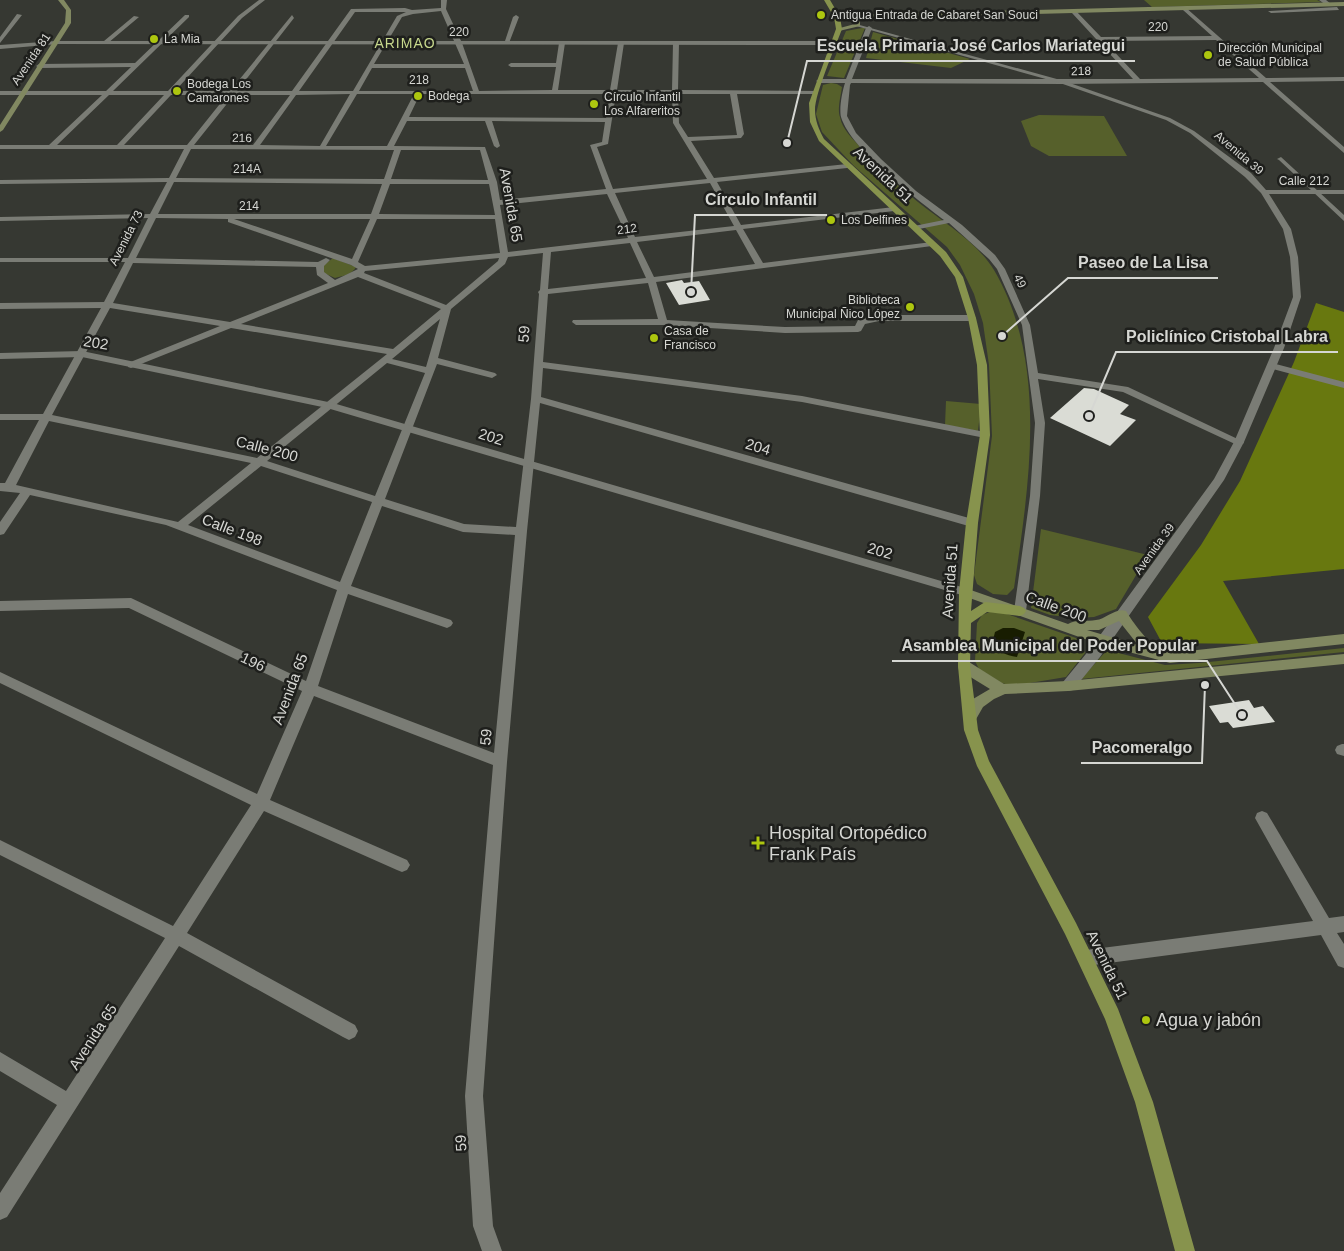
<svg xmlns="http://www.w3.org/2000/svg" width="1344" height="1251" viewBox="0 0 1344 1251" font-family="Helvetica,sans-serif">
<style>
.green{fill:#56602b}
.forest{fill:#68780f}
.water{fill:#181d01}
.building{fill:#dadcd5}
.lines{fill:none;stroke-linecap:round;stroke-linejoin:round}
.minor{fill:#7a7c75;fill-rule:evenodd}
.tertiary{fill:#7a7c75;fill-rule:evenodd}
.secondary{fill:#818861;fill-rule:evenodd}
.primary{fill:#87934d;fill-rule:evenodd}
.poi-dot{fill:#adc60f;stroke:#1e1f1c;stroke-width:2}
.labels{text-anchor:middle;stroke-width:5;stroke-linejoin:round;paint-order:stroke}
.far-poi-label{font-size:12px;fill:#d6d7d3;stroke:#1e1f1c;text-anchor:start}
.far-street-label{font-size:12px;fill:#d6d7d3;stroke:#1e1f1c}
.far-neighbourhood-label{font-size:14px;letter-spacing:1px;fill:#c7d88c;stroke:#1e1f1c}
.street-label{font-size:15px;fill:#d6d7d3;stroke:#1e1f1c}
.near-poi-label{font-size:18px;fill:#d6d7d3;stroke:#1e1f1c;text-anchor:start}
.leader{fill:none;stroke:#d6d7d3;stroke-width:2}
.callout-dot{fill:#d6d7d3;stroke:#1e1f1c;stroke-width:2}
.callout-label{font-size:16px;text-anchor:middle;font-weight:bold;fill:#d6d7d3;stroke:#1e1f1c;stroke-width:5;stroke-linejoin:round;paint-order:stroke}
</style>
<rect width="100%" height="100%" fill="#363832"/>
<!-- green -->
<path class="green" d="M1144,0H1317L1321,2L1152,7Z
M862,28H865L844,78L827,76L846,31Z
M873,32L970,59L951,68L866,58Z
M831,83L837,84L842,87C841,95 837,109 840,117C842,129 853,139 861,148C878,167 897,186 918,202C944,223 976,241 994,270C1049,364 1029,485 1014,588L1007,595L993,594L977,584L974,575L992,436L989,365L983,323L974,294L960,265L947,247L854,166L822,132L816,114L823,85Z
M1039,115L1104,116L1127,156H1049L1031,146L1021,121Z
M333,258L356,267C352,275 342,276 335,278L324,273V265Z
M946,401L981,404L978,431L945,425Z
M1041,529L1148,555L1116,609L1094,617L1075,618L1050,615L1031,608Z
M990,612L1004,613L1076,638L1085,653L1066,677L1011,686L1002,683L979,669L975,661L977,623L982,615Z
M1344,648V652L1081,679L1107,650L1165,665L1199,663Z"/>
<!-- forest -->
<path class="forest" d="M1316,303L1344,312V569L1223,581L1259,644L1162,643L1148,617L1201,545L1240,481L1294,362Z"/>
<!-- water -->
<path class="water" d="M1003,628H1014L1025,632L1017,657C1005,655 998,652 993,640L995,632Z"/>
<!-- building -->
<path class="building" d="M682,280L684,283L699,281L710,300L679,305L666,283Z
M1084,388L1094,389L1129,405L1120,414L1136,420L1110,446L1050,418Z
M1249,700L1254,708L1263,706L1275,722L1233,728L1228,722L1220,723L1209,706Z"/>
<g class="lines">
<!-- minor -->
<path class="minor" d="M259,0H265L242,18L175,91H230L292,15L294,18L237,91H292L351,9L405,8L412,10L441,8V0H447L446,9L462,43L479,91L552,90L556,67H511L508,65L511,63H556L559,43L562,41L565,43L558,90H610L618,43L621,41L624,43L617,90H672L673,43L676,41L679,43L678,90L817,91V93L815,94H737L744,134L741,138L691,141L714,178L847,164L851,166L847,168L717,182L741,225L894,207L898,209L894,211L743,229L763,263L932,242L936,244L932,246L656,282L667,320L785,327L855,326L858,320L879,315H972L976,318L972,321H879L865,324L861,331L858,332L785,333L663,325H576L572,322L573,320L658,319L648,283L548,294L543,362L802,396L985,432L990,435L985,438L802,402L543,368L541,397L976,520L978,523L972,527L540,403L527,531L507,762L483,1096L493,1226L502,1251H482L473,1226L465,1096L493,765L314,696L270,800L407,860L410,865L407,870L402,872L397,870L264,811L187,933L355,1025L358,1031L355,1037L349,1040L343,1037L179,946L7,1217L0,1220V1193L57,1105L0,1071V1052L66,1091L165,938L0,855V840L173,926L251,805L0,683V672L257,794L302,691L129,608L0,611V601L131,598L306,681L337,590L166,525L30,495L4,534L0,535V522L20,493L0,491V483H5L39,420H0V414H43L101,308L0,309V303L104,302L125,262H0V258H128L148,218L0,221V217L150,214L167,182L0,184V180L169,178L184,149H0V145H49L102,95H0V91H106L131,67L39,68L36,66L39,64L135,63L185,15H189V17L113,91H168L238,16ZM441,11L464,64H374L402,17L413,14ZM355,12H406L397,16L353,91H299ZM372,68H465L473,91H359ZM350,94L320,146L260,145L296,95ZM357,94H414L387,146H326ZM420,94H610L606,118L409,117ZM616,94H672L673,123L707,179L613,189L597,147L608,144ZM678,94H730L737,135L688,137L679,123ZM109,95H164L117,145H57ZM171,95H227L187,145H124ZM234,95H290L253,145H194ZM407,121H485L494,146L497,148L500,146L492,121L605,122L602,142L590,145L606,189L500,200L497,182L485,147L394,146ZM191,149L394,150L384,179L176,178ZM401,150H480L488,180L391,179ZM174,182L382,184L371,214H158ZM710,183L734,226L635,237L615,193ZM390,184H489L495,215L379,214ZM607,194L628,238L508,252L500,205ZM156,218L228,219V222L351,265L358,269L335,280L324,272V266L330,260L326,258L318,262L136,258ZM234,219H370L352,259ZM377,219H495L500,253L365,266L358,262ZM736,230L755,264L654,277L637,242ZM630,243L646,278L548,289L551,252ZM543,253L540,290L538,292L539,294L531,399L516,527L464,524L385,499L437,364L492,378L497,375L495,373L438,358L451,309L505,264L508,257ZM499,258L498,261L446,305L364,273L365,271ZM133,263L316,267L317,275L328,283L230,322L113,303ZM358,277L441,309L393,349L241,324ZM110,308L220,326L128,363V367L131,368L231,328L387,354L257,458L52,415ZM440,319L426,367L392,359ZM387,363L425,373L375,496L267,461ZM49,421L251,463L178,522L16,485ZM261,466L372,502L340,582L188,525ZM382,506L463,532L515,535L494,753L318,686L348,594L447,628L451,626L453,623L451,620L351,586Z
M1185,7L1266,78L1344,77V81L1270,82L1344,147V153L1263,82L1062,84L851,83L850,85L847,116L856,133L881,159L916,191L962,225L995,255L1005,269L1030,325L1038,373L1128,387L1244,442L1243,444H1235L1123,392L1038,379L1045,423L1040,496L1026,611L1024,614H1016L1014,611L1030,496L1035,423L1022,325L997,269L989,259L949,223L914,230V226L944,220C917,199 851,150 841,117C839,109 842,92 845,83H819L816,81L819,79H846L866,28L869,26L872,28L852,79H1133L1072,13V11H1076L1101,37L1212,36L1183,10ZM1216,40L1259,78L1140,79L1104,41Z
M1337,7L1339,10L1271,13L1268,11Z
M17,14L22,15L0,43V37Z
M516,15L519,17L509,43L504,44L513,17Z
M134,16L139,17L108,43H104V41Z
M56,41L58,44L0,49V45Z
M1281,157L1344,215V221L1279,160L1277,159Z
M1272,363L1344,382V388L1269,368L1267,366Z
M1342,744H1344V756L1337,754L1335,750L1337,746Z
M1262,811L1267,813L1329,918L1344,916V932L1337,933L1344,944V968L1338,966L1321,935L1086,966L1080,964L1078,958L1080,952L1086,950L1313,921L1255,818L1257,813Z"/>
<!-- tertiary -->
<path class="tertiary" d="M1319,0H1326L1331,4L1326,5Z
M856,24L1064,81L1170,118L1194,131L1251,173L1266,190H1344V194H1269L1291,229L1298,257L1301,297L1284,348L1244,442L1224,480L1100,657L1073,690L1068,691L1063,690L1061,686L1063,682L1090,649L1214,479L1234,442L1274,348L1293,297L1290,257L1283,229L1261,193L1245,177L1190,133L1166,120L1060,83L856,26Z
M56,41H832L835,43L832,45L54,44Z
M82,351L333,403L965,588L971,592L965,596L327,408L82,357L0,359V353Z"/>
<!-- secondary -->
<path class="secondary" d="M58,0H64L71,10V23L3,130L0,132V125L65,23L66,10Z
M1344,2V6L837,19L834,17L837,15Z
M857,19L860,21V26L839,31L836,29L855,24L854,21Z
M965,588L1068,624C1076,619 1087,622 1096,620C1106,619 1116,607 1126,611C1136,627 1151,648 1170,653L1344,634V644L1170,663L1099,644L961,595L959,592L961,589ZM1119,621L1138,645L1087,630H1099Z
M1344,654V664L1068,691L1005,694L994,699L983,707L975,721L970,723L965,721L963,717L973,699L990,689L959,670L958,666L959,662H969L1004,684L1068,681Z"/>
<!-- primary -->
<path class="primary" d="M824,0H830L840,17L842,29C835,48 815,93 815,110C815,120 819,130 824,139L946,252L963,277L976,318L987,365L990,435L978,523L971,611L985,602L1020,606L1024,608L1026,611L1024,614L1020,616L987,612L971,623L970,666L978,730L989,761L1076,923L1118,1009L1153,1102L1195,1251H1175L1135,1102L1105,1019L1065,934L977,766L964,730L958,666L959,592L966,523L980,435L977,365L968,318L955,277L940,256L819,141L810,122L809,103L836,29L834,17Z"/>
</g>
<!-- markers -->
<g class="poi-dot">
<circle cx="821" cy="15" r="5"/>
<circle cx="154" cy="39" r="5"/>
<circle cx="1208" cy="55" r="5"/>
<circle cx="177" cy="91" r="5"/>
<circle cx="418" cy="96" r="5"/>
<circle cx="594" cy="104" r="5"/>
<circle cx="831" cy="220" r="5"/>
<circle cx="910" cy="307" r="5"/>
<circle cx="654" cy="338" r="5"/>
<path d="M755.5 835.5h5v5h5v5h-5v5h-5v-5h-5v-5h5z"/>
<circle cx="1146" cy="1020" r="5"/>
</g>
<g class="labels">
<!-- far-poi labels -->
<g class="far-poi-label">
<text x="831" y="19">Antigua Entrada de Cabaret San Souci</text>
<text x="164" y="43">La Mia</text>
<text x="1218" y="52">Dirección Municipal<tspan x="1218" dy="14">de Salud Pública</tspan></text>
<text x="187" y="88">Bodega Los<tspan x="187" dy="14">Camarones</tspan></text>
<text x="428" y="100">Bodega</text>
<text x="604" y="101">Círculo Infantil<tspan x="604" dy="14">Los Alfareritos</tspan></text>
<text x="841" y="224">Los Delfines</text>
<text x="900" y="304" text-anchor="end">Biblioteca<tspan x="900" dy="14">Municipal Ñico López</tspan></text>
<text x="664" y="335">Casa de<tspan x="664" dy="14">Francisco</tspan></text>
</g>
<!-- far-street labels -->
<g class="far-street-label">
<text x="1158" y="31">220</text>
<text x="459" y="36">220</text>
<text transform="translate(31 59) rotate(-56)" y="4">Avenida 81</text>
<text transform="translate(1081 71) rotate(-1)" y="4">218</text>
<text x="419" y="84">218</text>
<text transform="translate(242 138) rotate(1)" y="4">216</text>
<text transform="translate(1239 153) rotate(40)" y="4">Avenida 39</text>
<text x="247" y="173">214A</text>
<text x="1304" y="185">Calle 212</text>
<text x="249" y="210">214</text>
<text transform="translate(627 229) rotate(-7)" y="4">212</text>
<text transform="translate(126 238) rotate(-63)" y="4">Avenida 73</text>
<text transform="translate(1020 281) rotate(65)" y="4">49</text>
<text transform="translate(1154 549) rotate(-54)" y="4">Avenida 39</text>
</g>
<!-- far-neighbourhood labels -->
<g class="far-neighbourhood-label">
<text x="405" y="48">ARIMAO</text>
</g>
<!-- street labels -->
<g class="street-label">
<text transform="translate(883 175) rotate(43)" y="5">Avenida 51</text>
<text transform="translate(511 205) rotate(80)" y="5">Avenida 65</text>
<text transform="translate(524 334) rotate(-86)" y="5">59</text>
<text transform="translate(96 343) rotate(9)" y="5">202</text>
<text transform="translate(491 437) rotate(17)" y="5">202</text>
<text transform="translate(758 447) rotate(16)" y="5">204</text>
<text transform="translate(267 449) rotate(15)" y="5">Calle 200</text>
<text transform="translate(232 530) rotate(21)" y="5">Calle 198</text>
<text transform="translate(880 551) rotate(16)" y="5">202</text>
<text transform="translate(950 581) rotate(-86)" y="5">Avenida 51</text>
<text transform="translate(1056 607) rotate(20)" y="5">Calle 200</text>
<text transform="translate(253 662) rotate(26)" y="5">196</text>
<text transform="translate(290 689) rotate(-69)" y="5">Avenida 65</text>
<text transform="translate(486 737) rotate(-85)" y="5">59</text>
<text transform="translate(1107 965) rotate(64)" y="5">Avenida 51</text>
<text transform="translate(93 1037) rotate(-57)" y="5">Avenida 65</text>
<text transform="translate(461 1143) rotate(-94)" y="5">59</text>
</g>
<!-- near-poi labels -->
<g class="near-poi-label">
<text x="769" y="839">Hospital Ortopédico<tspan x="769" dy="21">Frank País</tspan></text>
<text x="1156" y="1026">Agua y jabón</text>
</g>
</g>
<!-- callouts -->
<path class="leader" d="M787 143L807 61H1135M691 292L695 215H827M1002 336L1068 278H1218M1089 416L1116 352H1338M1242 715L1207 661H892M1205 685L1202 763H1081"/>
<g class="callout-dot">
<circle cx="787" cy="143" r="5"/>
<circle cx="691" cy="292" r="5"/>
<circle cx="1002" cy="336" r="5"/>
<circle cx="1089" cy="416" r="5"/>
<circle cx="1242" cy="715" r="5"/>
<circle cx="1205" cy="685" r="5"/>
</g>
<g class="callout-label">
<text x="971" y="51">Escuela Primaria José Carlos Mariategui</text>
<text x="761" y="205">Círculo Infantil</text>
<text x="1143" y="268">Paseo de La Lisa</text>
<text x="1227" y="342">Policlínico Cristobal Labra</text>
<text x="1049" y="651">Asamblea Municipal del Poder Popular</text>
<text x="1142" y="753">Pacomeralgo</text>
</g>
</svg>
